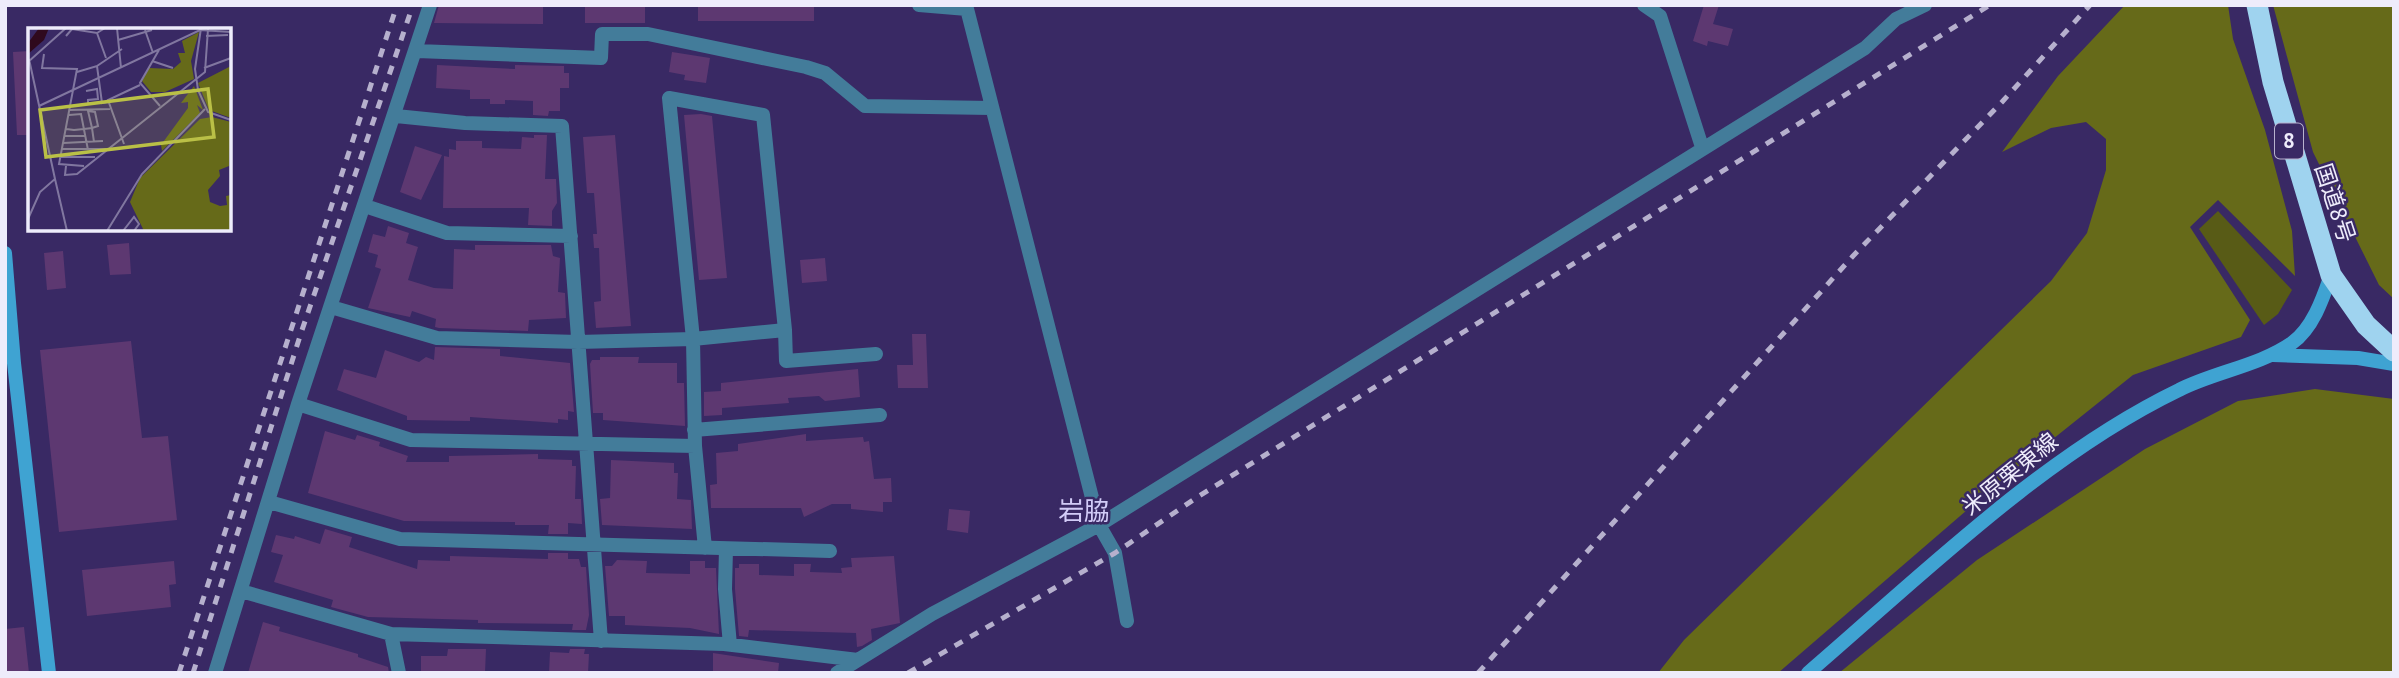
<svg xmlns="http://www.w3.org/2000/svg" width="2399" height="678" viewBox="0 0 2399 678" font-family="'PT Sans','Noto Sans JP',sans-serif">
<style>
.green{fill:#585b16}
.forest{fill:#666a19}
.building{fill:#5d3871}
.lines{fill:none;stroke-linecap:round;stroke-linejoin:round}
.street{stroke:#437c9a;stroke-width:14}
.secondary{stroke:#3fa3d2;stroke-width:14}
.highway{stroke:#9fd3ef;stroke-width:21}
.rail{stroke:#b6b0cd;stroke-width:5;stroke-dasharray:9 9;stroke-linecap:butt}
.labels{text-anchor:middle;stroke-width:5;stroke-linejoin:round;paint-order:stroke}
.shield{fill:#392964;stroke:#b8b2ce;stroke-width:2}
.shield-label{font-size:21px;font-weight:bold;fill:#eeecfb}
.street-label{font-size:23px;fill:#eeecfb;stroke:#392964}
.quarter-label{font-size:26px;fill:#d2cbf7;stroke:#392964}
.inset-road{fill:none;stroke:#8177a0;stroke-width:2}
.view{fill:#bac046;fill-opacity:0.15;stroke:#bac046;stroke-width:3.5}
.inset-edge{fill:none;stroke:#eeecfb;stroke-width:3.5}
</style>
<rect width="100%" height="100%" fill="#392964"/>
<!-- green -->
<path class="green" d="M2218,211L2292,290L2278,314L2264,325L2199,229Z"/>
<!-- forest -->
<path class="forest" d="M2125,5H2228L2233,39L2265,130L2292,231L2295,276L2218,200L2190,227L2250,320L2241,337L2133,375L2003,479L1778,673H1658L1684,640L2051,281L2087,233L2106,170V139L2086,122L2051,128L2002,152L2058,76Z
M2273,5H2394V299L2379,285L2313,152Z
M2315,389L2394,399V673H1839L1977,560L2145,449L2238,401Z"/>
<!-- building -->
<path class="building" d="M439,5H543V24L434,23Z
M585,5H645V23H585Z
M698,5H814V21H698Z
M1704,5H1719L1713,24L1733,29L1728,46L1708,41L1707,46L1693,41Z
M30,51V135H17L13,52Z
M672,52L710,58L706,83L684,80L685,75L669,72Z
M437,65L515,69V65L564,66V73H569V88H560V111H549L548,116L533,115V101L505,100V104H490V99H470V90L436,88Z
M701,114L712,116L727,278L699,280L684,115Z
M534,135H547L545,179H556L557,203L552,211V226L528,225L529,208H443L444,156L449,157V149L456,150V141H482V148L521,149L522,137L534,138Z
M615,135L631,326L596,328L594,302L601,301L599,248H594L593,234H597L594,193H587L583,137Z
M415,146L442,155L421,200L400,192Z
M388,226L409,233L406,243L418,247L408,280L434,288L453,289L454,249L475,250V245H551L553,256L560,258L558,292L565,293L566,318L529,320L528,331L439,328L435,327L436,319L412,311L410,317L368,308L381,269L375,267L378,255L368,252L373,234L385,237Z
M129,243L131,274L110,275L107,245Z
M63,251L66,288L47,290L44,253Z
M825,258L827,281L802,283L800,260Z
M912,334H926L928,388H898L897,365H913Z
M131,341L142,438L168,436L177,520L59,532L40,350Z
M435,347L500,349V356L570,363L574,412L568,411V420L558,419V423L470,417V421L407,420V416L337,390L344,369L376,378L385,350L419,362L426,357L434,360Z
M600,357H639L638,363H677V383H684L685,426L603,420V413H593L590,364L592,360H600Z
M858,369L860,397L825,401L819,396L788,398L789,403L722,408V415L704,416V392L721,391V383Z
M325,431L355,440L357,435L380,442L379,446L408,456L406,462H449V456L538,454V459L572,460V466H576L575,499H581L582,524L568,523V534H548L549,525H515V522L404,521L308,493Z
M806,434V441L863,437L864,442L869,441L874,479L891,478L892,502H883V512L851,509V504H832L804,517L801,508H711L710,485L717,484L716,453L738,451V444Z
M611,460L674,463V473H678L677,499L691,500L692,529L602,525L600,499L610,498Z
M949,509L970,511L968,533L947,530Z
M325,529L352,537L349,547L417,569L418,560L450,561V556L548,559V553H568V559H579L581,567H586L589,615L586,630H572L573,624L478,623V620L368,617L331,607L333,600L274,582L283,555L271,552L276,535L294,539L295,536L320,544Z
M894,556L900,623L871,629L872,640L862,646L857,647L856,633L749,630L748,637L739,636L735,589V568H739V564H759V575L794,576V564H811L810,572L842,573L841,568L852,567L851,558Z
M617,560L647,561L646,573L690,574V561H705V568H716L719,634L690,628L625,625V616H609L605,566H612Z
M174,561L176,584L169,585L171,607L87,616L82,570Z
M263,622L280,627L279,631L358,654V657L388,667L389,673H248Z
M24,627L29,673H5V629Z
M448,649H486L485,673H421V656H447Z
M570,649H585L584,654H589L588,673H549L550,652L569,653Z
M713,653L779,663L778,673H713Z"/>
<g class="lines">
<!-- street -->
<path class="street" d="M919,5L967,9
M966,5L1099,525L1115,553L1127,621
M1644,5L1660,16L1702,147
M417,51L601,58L602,34H648L806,67L825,73L865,106L991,108
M396,116L465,123L562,126L601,641
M365,206L447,233L571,236
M331,307L437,338L578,342L693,339L785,330L763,115L669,98L693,339L695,446L705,548
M785,330L786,361L876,354
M298,404L411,440L695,446
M694,430L880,415
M269,502L400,539L830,551
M726,549L725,589L730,645
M241,591L391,634L724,644L858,660
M391,634L399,673
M215,673L298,404L430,5
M837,673L932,614L1099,525L1865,48L1896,19L1925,5"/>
<!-- secondary -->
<path class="secondary" d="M5,253L14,363L49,673
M2273,355L2358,358L2394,364
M1808,673C1922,575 2044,455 2179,390C2214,372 2259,366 2292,343C2313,328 2323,298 2331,275"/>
<!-- highway -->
<path class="highway" d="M2257,5L2273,82L2331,275L2366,325L2394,351"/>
<!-- rail -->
<path class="rail" d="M179,673L397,5
M193,673L301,333L413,5
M908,673L1115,553L1196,498L1990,5
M1478,673L1853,256L2002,102L2090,5"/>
</g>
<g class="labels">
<!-- shield labels -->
<rect class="shield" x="2275" y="123.5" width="28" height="35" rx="5"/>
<g class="shield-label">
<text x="2289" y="148">8</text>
</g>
<!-- street labels -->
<g class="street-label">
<text transform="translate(2335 203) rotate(72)" y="8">国道8号</text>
<text transform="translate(2010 474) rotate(-39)" y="8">米原栗東線</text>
</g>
<!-- quarter labels -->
<g class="quarter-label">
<text x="1084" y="520">岩脇</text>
</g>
</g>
<!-- overview -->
<g transform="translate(28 28)">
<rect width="203" height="203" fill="#392964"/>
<path d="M171,4L163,33L166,51L137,64H123L114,53L121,40L145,41L153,34L150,25H157L154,13ZM203,38V90L181,82L170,55ZM166,58L175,82L169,77L172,85L134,123L133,117L160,80V74L153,75ZM184,89L203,94L201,138L191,142L192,148L180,162L182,174L192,178L199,177L198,168L203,167V203H116L102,174L112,150L172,91Z" fill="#666a19"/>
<path d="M11,0H21L16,12L0,26V15Z" fill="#2f091d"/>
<path class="inset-road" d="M89,0L93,40M173,0L167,41L170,62L180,84L203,92M117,2L125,25M69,5L78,30M38,8L44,1L69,5L77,0M178,8L200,7M90,12L124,2M131,22L112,55L132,78M16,26L14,40L49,41L31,136L56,138M124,33L145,40M0,34L38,0M69,38L94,21M176,40L203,30M49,44L69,38L74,75L80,74M58,63L69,61L70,71L60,72V76M11,78L172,2L203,4M42,82L82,81M41,87L53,86L60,122M38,101L46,102L56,101L64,100L70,98L67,84L60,83L64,100L66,114M37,108H58M35,115L75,113M96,116L80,72L112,57M34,121H78M33,129H67M38,138L37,147L49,146L177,44L180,1M27,151L39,203M0,191L12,164L27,151L1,31M79,203L114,146L177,81M95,203L106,189L111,196L106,203"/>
<path class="view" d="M180,61L186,109L18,129L12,82Z"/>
<rect width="203" height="203" class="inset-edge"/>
</g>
<!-- border -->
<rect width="2399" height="678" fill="none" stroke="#eeecfb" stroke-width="14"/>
</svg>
